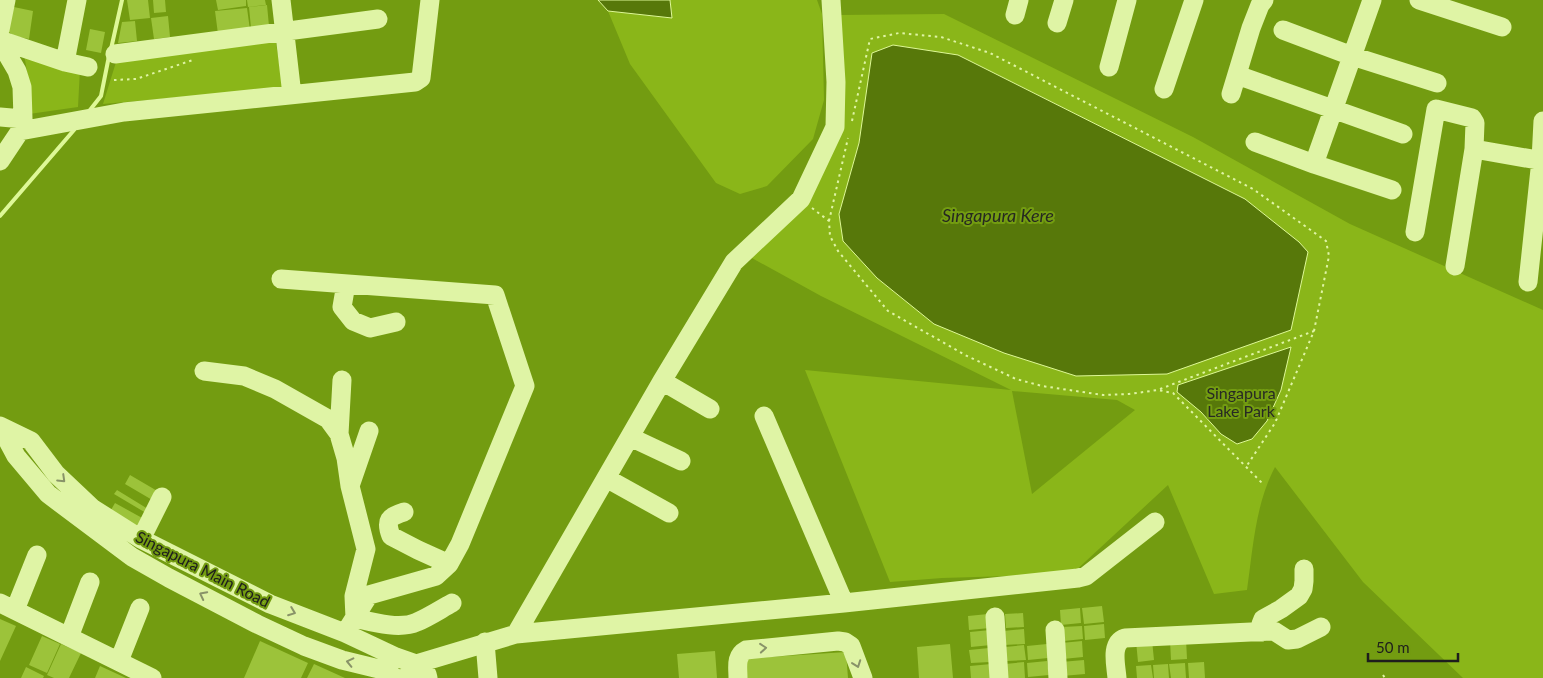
<svg xmlns="http://www.w3.org/2000/svg" width="1543" height="678" viewBox="0 0 1543 678" font-family="Lato,sans-serif">
<style>
.green{fill:#8ab619;fill-rule:evenodd}
.water{fill:#57780a;stroke:#def897}
.lines{fill:none;stroke-linecap:round;stroke-linejoin:round}
.stream{stroke:#def897;stroke-width:4}
.building{fill:#9cc33a}
.path{stroke:#dff4a5;stroke-width:2;stroke-dasharray:2.5 4;stroke-linecap:butt}
.minor{stroke:#dff4a5;stroke-width:19}
.oneway{stroke:#889368}
.labels{text-anchor:middle;stroke-width:4;stroke-linejoin:round;paint-order:stroke}
.park-label{font-size:16px;fill:#272924;stroke:#739c11}
.street-label{font-size:16px;fill:#1d1d1d;stroke:#739c11}
.water-label{font-size:18px;font-style:italic;fill:#262821;stroke:#739c11}
</style>
<rect width="100%" height="100%" fill="#739c11"/>
<!-- green -->
<path class="green" d="M670,0H817L822,14L824,100L813,139L767,186L740,194L716,183L630,64L608,11L671,18Z
M944,14L1193,137L1350,224L1543,310V678H1463L1363,582L1275,467C1255,505 1253,549 1247,590L1214,594L1168,485L1072,574L942,578L890,582L805,370L1011,390L821,296L750,257L840,129L844,61L839,15ZM958,55L1245,199L1298,242L1307,252L1167,374H1144L934,324L877,278L843,241L839,214L859,143ZM1012,391L1117,400L1135,410L1032,494Z
M275,37L283,88L103,104L117,59Z
M24,54L80,69L78,107L29,114V83Z"/>
<!-- water -->
<path class="water" d="M598,0H670L672,18L608,11Z
M893,45L958,55L1245,199L1299,242L1308,252L1291,330L1167,374L1076,376L1004,353L934,324L877,278L843,241L839,214L859,143L872,53Z
M1291,347L1281,390L1267,421L1252,439L1237,444L1221,434L1201,412L1177,392L1178,385Z"/>
<g class="lines">
<!-- stream -->
<path class="stream" d="M111,49L122,0
M90,110L101,96L109,56
M0,216L74,130"/>
</g>
<!-- building -->
<path class="building" d="M127,0H148L150,18L130,20Z
M153,0H165L166,12L154,13Z
M216,0H246V6L218,10Z
M247,0H265L266,5L248,7Z
M267,5L269,26L251,28L249,7Z
M9,6L33,11L29,39L14,36L5,29Z
M247,8L250,30L218,34L215,11Z
M168,16L170,37L154,39L151,18Z
M135,21L137,41L118,43L122,22Z
M90,29L105,32L101,53L86,50Z
M130,475L159,492L154,501L125,484Z
M117,490L148,509L146,513L114,494Z
M115,503L144,519L137,532L108,515Z
M1102,606L1104,622L1084,624L1082,608Z
M1080,608L1081,623L1061,625L1060,610Z
M1023,613L1024,627L1006,628L1005,614Z
M988,614L990,628L969,630L968,616Z
M0,619L16,626L0,661Z
M1104,624L1105,638L1085,640L1084,626Z
M1082,626L1083,639L1064,641L1062,627Z
M1024,629L1025,644L1004,645L1003,631Z
M990,630L991,645L971,647L970,632Z
M42,636L60,644L47,673L29,665Z
M1186,639L1187,659L1171,660L1170,640Z
M1152,640L1154,660L1138,662L1136,641Z
M260,641L308,663L301,678H244Z
M1082,641L1083,657L1063,659L1061,643Z
M61,644L81,653L69,678H54L47,675Z
M950,644L953,678H919L917,647Z
M1047,644L1048,658L1028,660L1027,646Z
M1024,645L1026,660L1006,661L1005,647Z
M989,648L990,662L971,663L969,650Z
M715,651L717,678H679L677,654Z
M846,652L848,678H743L741,659Z
M1084,660L1085,674L1062,676L1061,662Z
M1047,661L1049,675L1028,677L1027,663Z
M1024,662L1025,678H1006L1005,664Z
M1204,662L1205,678H1189L1188,663Z
M1185,663L1186,678H1171L1169,664Z
M314,664L345,678H307Z
M991,664L992,678H971L970,666Z
M1168,664L1169,678H1154L1153,665Z
M1151,665L1153,678H1137L1136,666Z
M100,666L126,678H95Z
M26,667L44,676L43,678H21Z"/>
<g class="lines">
<!-- path -->
<path class="path" d="M114,80L136,79L193,60
M852,121L870,39L899,33L941,37L990,53L1253,189L1326,241L1329,256L1314,331L1275,423L1246,467
M812,208L829,221L830,236L838,251L888,311L967,356L1016,379L1042,386L1103,395L1129,394L1158,390L1173,393L1264,485
M829,221L848,138
M1160,389L1314,331
M1383,675L1385,678"/>
<!-- minor -->
<path class="minor" d="M281,0L292,95
M1419,0L1502,27
M1015,15L1019,0
M1057,23L1064,0
M0,30L6,0
M1283,30L1352,56L1437,83
M0,40L65,62L88,67
M0,42L17,71L22,87L23,119L20,131L0,161
M115,54L378,19
M65,62L77,0
M1109,67L1127,0
M1237,75L1403,134
M1164,89L1194,0
M1231,94L1251,28L1260,5L1264,0
M0,117L23,119
M20,131L124,112L415,82L421,78L430,0
M1255,142L1314,164L1372,0
M1474,149L1543,161
M1314,164L1392,190
M1415,232L1436,109L1472,118L1475,123L1474,149L1455,266
M281,279L495,295L525,386L460,544L449,564L436,576L369,595L345,633
M1528,282L1541,160L1543,121
M346,284L342,307L353,321L370,328L396,322
M204,371L244,376L275,389L328,419L339,434
M342,380L339,434L346,458L350,486L369,431
M662,381L710,409
M764,416L844,603
M0,426L31,441L56,474L92,508L141,539L270,604L345,633L396,657L416,664L427,674L428,678
M0,426L16,456L48,494L132,557L169,578L257,624L304,646L342,660L383,670L396,678
M630,437L681,461
M606,478L669,513
M350,486L366,549L354,596L355,618C372,622 400,630 417,622C429,617 441,609 452,603
M404,512C389,517 385,520 391,536L418,550L449,564
M141,539L162,497
M0,603L152,678
M15,610L37,555
M995,617L999,678
M1055,630L1058,678
M1262,632L1261,624L1263,619L1281,609L1299,596L1303,589L1304,581V569
M516,634L662,381L734,262L801,199L835,127L836,82L831,0
M69,637L90,582
M485,642L488,678
M119,661L140,608
M406,678L416,664L516,634L844,603L1078,578L1086,576L1155,522
M738,678C738,667 735,656 746,650L838,641L845,642L851,646L863,678
M1117,678C1116,665 1110,643 1125,638L1274,631L1288,640L1297,639L1321,627"/>
</g>
<!-- one-way arrows -->
<defs><path id="oneway-chevron" d="M-2-3.5L2.5 0L-2 3.5" fill="none" stroke-width="1.6" stroke-linecap="round" stroke-linejoin="round" transform="scale(1.25)"/></defs>
<g class="oneway">
<use href="#oneway-chevron" transform="translate(62 479) rotate(44)"/>
<use href="#oneway-chevron" transform="translate(203 595) rotate(-153)"/>
<use href="#oneway-chevron" transform="translate(292 612) rotate(21)"/>
<use href="#oneway-chevron" transform="translate(763 648) rotate(-5)"/>
<use href="#oneway-chevron" transform="translate(350 662) rotate(-167)"/>
<use href="#oneway-chevron" transform="translate(857 664) rotate(70)"/>
</g>
<g class="labels">
<!-- park labels -->
<g class="park-label">
<text x="1241" y="399">Singapura<tspan x="1241" dy="18">Lake Park</tspan></text>
</g>
<!-- street labels -->
<g class="street-label">
<text transform="translate(203 569) rotate(27)" y="6">Singapura Main Road</text>
</g>
<!-- water labels -->
<g class="water-label">
<text x="998" y="222">Singapura Kere</text>
</g>
</g>
<!-- scale -->
<path d="M1368 653v8h90v-8" fill="none" stroke="#1d1d1d" stroke-width="2.5"/>
<text x="1376" y="653" font-size="15" fill="#1d1d1d" stroke="#739c11" stroke-width="4" paint-order="stroke">50 m</text>
</svg>
